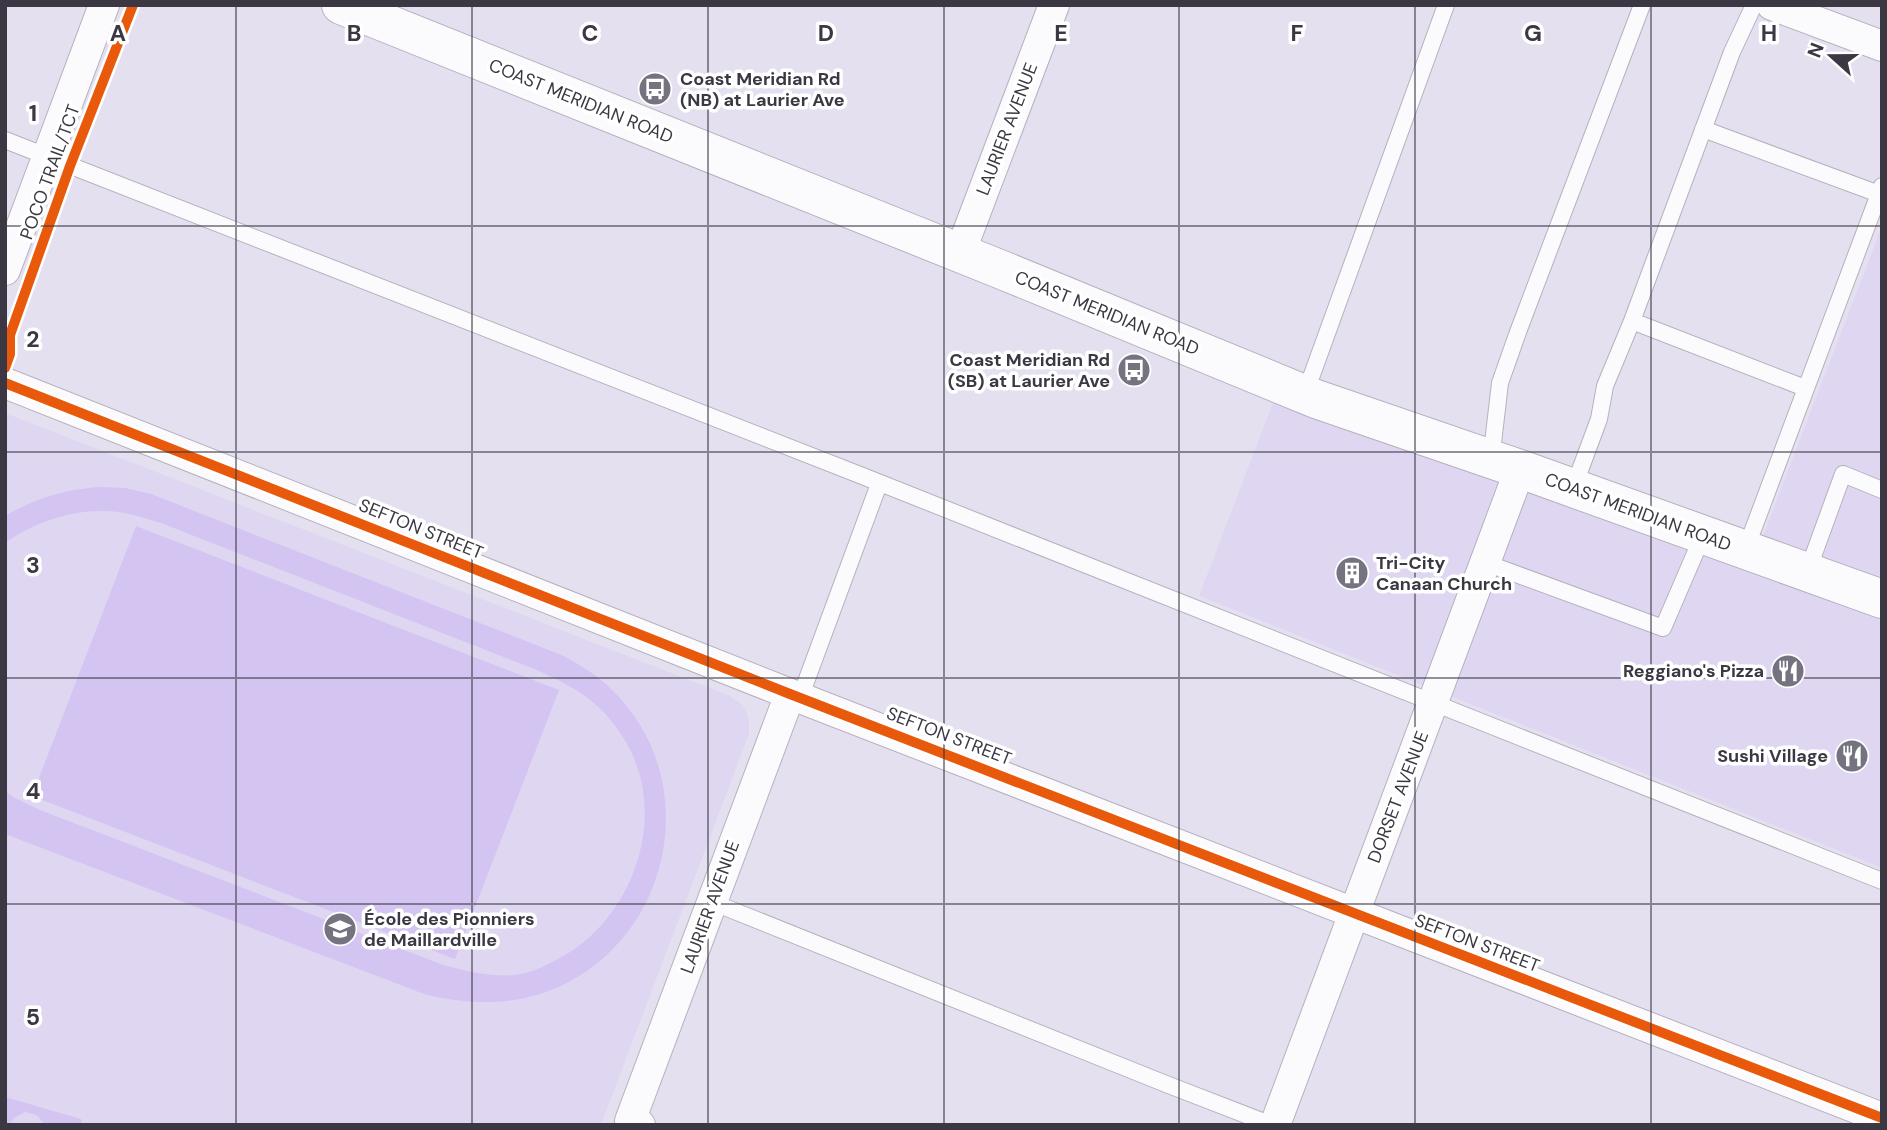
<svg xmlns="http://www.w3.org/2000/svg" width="1887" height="1130" viewBox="0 0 1887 1130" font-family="'DM Sans',sans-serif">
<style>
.built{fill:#dfd7f1}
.green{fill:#d3c4f2}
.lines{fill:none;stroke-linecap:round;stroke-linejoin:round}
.service-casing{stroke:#b5b1bd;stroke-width:18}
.minor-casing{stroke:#b5b1bd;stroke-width:32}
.secondary-casing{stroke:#b5b1bd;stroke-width:40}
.service{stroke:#fbfafd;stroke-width:16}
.minor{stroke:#fbfafd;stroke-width:30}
.secondary{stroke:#fbfafd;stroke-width:38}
.cycleway-casing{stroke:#fff;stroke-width:15}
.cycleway{stroke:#e8590c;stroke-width:10}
.grid{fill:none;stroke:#3b3843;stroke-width:2;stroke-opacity:0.55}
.labels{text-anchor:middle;stroke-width:7;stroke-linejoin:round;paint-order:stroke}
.poi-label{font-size:18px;font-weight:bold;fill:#3b3843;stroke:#fff;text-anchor:start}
.street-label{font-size:18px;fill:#3b3843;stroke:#fff}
.grid-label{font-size:23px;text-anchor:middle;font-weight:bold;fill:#3b3843;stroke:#fff;stroke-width:7;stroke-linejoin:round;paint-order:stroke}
</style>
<rect width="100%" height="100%" fill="#e5e0f0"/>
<!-- built -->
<path class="built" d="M1882,226V868L1199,596L1277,392L1749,572Z
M5,413L728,695L739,702L746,711L749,723V734L601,1125H5Z"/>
<!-- green -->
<path class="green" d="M98,487L125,488L151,494L564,656C580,665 595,674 608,686C702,772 677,928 565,984C520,1006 472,1006 424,994L5,834V791L15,798L40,810L443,965C467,971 496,979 521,974C533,972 545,966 556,960C632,922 670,818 626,742C602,702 578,689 537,670L161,523C147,519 133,514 119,512C79,507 37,520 5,543V516C35,498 64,490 98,487Z
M136,526L559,690L455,959L32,796Z
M5,1097L81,1119L82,1125H45L37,1115L25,1112L14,1118L9,1125H5Z"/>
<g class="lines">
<defs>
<path id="service" d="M1754,5L1732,52L1632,321L1805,388
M1703,129L1879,194
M5,140L865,477L1882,881
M1305,394L1446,5
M1491,460L1500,383L1518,332L1642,5
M1573,489L1599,419L1605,386L1632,321
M1745,551L1882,186
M1486,563L1663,628L1703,535
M1807,573L1843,474L1882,490
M800,698L879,484
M712,902L1166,1084L1272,1125"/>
<path id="minor" d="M1772,5L1882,46
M960,253L1054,5
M5,270L104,5
M5,383L790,694L1882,1118
M640,1125L630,1121L790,694
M1275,1125L1520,469"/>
<path id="secondary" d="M341,5L1007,272L1316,399L1520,469L1882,599"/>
</defs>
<!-- service casing -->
<use href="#service" class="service-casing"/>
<!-- minor casing -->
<use href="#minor" class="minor-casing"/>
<!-- secondary casing -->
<use href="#secondary" class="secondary-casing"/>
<!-- service -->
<use href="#service" class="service"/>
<!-- minor -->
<use href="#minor" class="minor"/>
<!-- secondary -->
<use href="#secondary" class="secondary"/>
<defs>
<path id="cycleway" d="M5,368L10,354V335L70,166L133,5
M5,383L790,694L1882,1118"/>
</defs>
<!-- cycleway casing -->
<use href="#cycleway" class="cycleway-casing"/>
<!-- cycleway -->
<use href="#cycleway" class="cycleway"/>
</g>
<!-- grid -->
<path class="grid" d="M236,5V1125M472,5V1125M708,5V1125M944,5V1125M1179,5V1125M1415,5V1125M1651,5V1125M5,226H1882M5,452H1882M5,678H1882M5,904H1882"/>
<!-- icons -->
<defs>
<symbol id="bus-disc" viewBox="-11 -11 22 22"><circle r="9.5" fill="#767380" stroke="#fff"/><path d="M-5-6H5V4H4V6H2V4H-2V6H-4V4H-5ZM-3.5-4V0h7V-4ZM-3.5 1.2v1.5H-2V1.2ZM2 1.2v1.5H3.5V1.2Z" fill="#fff"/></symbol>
<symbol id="building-disc" viewBox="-11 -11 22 22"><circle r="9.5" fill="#767380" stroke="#fff"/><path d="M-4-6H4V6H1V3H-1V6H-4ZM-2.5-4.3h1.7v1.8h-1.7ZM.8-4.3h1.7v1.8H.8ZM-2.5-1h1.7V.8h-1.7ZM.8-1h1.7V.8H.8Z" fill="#fff"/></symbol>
<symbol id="restaurant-disc" viewBox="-11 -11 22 22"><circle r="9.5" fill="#767380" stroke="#fff"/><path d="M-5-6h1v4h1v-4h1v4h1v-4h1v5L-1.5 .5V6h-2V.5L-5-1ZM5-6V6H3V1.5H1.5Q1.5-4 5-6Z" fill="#fff"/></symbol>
<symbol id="school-disc" viewBox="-11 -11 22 22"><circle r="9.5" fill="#767380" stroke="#fff"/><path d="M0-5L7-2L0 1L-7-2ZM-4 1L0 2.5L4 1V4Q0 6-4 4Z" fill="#fff"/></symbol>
</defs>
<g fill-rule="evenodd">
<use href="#bus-disc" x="636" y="70" width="38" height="38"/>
<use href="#bus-disc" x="1115" y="351" width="38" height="38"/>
<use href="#building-disc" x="1333" y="554" width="38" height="38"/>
<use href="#restaurant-disc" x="1769" y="652" width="38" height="38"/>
<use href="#restaurant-disc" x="1833" y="737" width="38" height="38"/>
<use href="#school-disc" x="321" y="910" width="38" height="38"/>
</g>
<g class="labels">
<!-- poi labels -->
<g class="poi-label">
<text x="680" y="85">Coast Meridian Rd<tspan x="680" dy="21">(NB) at Laurier Ave</tspan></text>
<text x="1110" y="366" text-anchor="end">Coast Meridian Rd<tspan x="1110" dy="21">(SB) at Laurier Ave</tspan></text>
<text x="1376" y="569">Tri-City<tspan x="1376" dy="21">Canaan Church</tspan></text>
<text x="1764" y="677" text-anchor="end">Reggiano's Pizza</text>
<text x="1828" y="762" text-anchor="end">Sushi Village</text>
<text x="364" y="925">École des Pionniers<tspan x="364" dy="21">de Maillardville</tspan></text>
</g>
<!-- street labels -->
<g class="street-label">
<text transform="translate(581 101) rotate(22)" y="6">COAST MERIDIAN ROAD</text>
<text transform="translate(1007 129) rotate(-69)" y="6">LAURIER AVENUE</text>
<text transform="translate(50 172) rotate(-70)" y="6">POCO TRAIL/TCT</text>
<text transform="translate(1107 313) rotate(22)" y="6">COAST MERIDIAN ROAD</text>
<text transform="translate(1638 512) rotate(20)" y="6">COAST MERIDIAN ROAD</text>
<text transform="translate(421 529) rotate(22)" y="6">SEFTON STREET</text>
<text transform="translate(949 736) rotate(21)" y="6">SEFTON STREET</text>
<text transform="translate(1398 797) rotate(-69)" y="6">DORSET AVENUE</text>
<text transform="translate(710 907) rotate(-70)" y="6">LAURIER AVENUE</text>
<text transform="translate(1477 943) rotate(21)" y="6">SEFTON STREET</text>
</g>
</g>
<g class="grid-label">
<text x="118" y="41">A</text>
<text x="354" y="41">B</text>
<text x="590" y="41">C</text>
<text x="826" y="41">D</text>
<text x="1061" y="41">E</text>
<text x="1297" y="41">F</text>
<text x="1533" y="41">G</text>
<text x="1769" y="41">H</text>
<text x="33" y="121">1</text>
<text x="33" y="347">2</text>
<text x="33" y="573">3</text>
<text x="33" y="799">4</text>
<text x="33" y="1025">5</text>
</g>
<!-- border -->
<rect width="1887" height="1130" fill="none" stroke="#3b3843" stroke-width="14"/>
<!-- north arrow -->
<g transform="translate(1831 56) rotate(291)" stroke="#ffffff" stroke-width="5" paint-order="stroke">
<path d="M0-5L12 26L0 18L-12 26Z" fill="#3b3843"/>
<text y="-10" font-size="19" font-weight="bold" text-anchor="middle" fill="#3b3843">N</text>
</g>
</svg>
